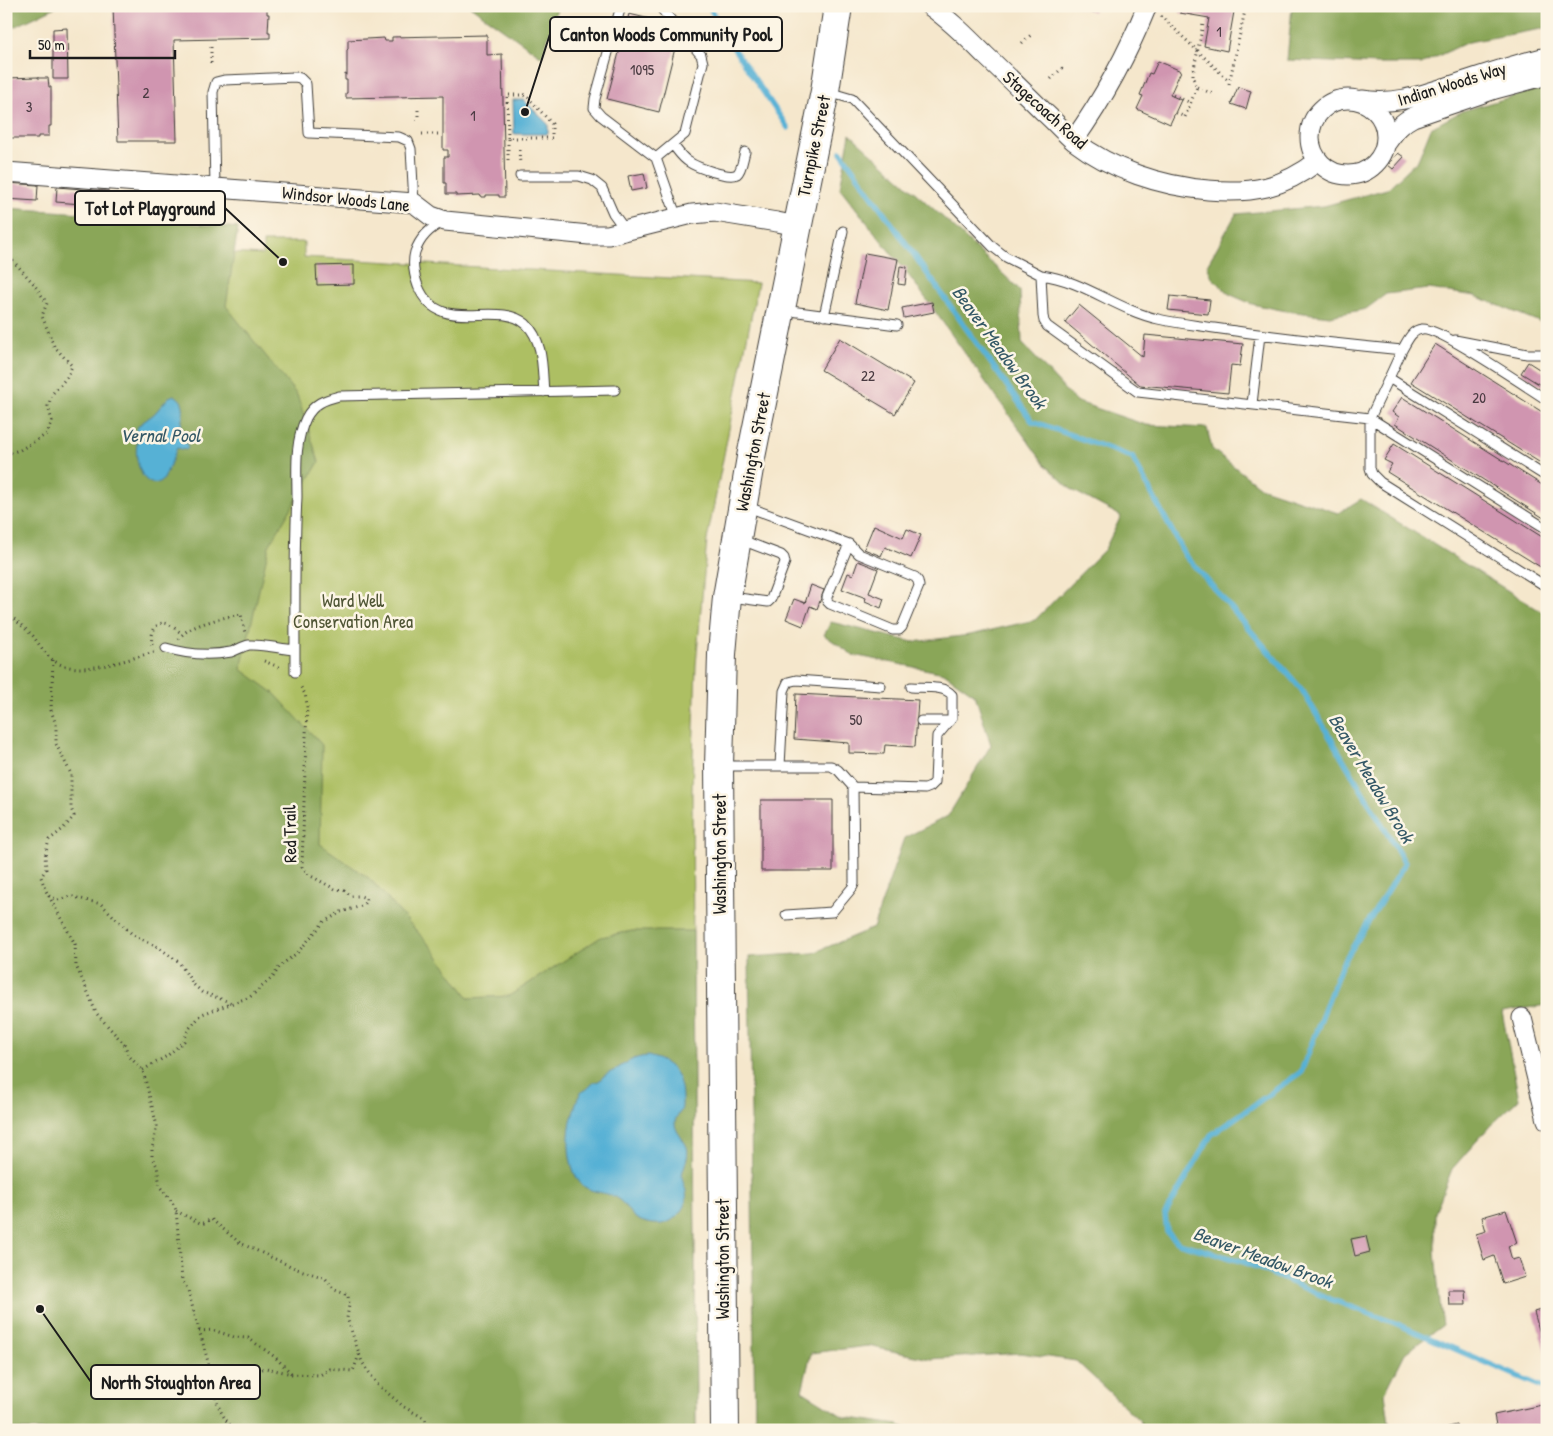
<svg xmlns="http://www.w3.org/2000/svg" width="1553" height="1436" viewBox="0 0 1553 1436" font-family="'Patrick Hand',sans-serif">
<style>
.green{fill:#adbf63;stroke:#646e40}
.forest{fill:#8aa659;stroke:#53613a}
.water{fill:#57b1d5;stroke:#3a6678}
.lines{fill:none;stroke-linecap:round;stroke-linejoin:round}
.stream{stroke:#57b1d5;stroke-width:5.5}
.building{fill:#d095b0}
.lane-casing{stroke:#3d3a36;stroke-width:11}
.street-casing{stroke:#3d3a36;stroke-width:21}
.primary-casing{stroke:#3d3a36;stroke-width:30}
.path{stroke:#3d3a36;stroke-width:3;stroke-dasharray:1 4;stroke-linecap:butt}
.lane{stroke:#fff;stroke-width:9}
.street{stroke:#fff;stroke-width:19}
.primary{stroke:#fff;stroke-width:28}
.labels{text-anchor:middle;stroke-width:5;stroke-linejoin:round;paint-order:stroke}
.number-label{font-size:15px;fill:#493a41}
.street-label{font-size:18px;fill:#1c1c1c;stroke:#fcf5e5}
.park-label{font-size:18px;fill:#4f5535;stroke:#fcf5e5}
.water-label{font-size:19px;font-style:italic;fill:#345866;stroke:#fcf5e5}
.leader{fill:none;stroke:#1c1c1c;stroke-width:2}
.callout-dot{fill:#1c1c1c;stroke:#fcf5e5;stroke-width:2}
.callout{fill:#fcf5e5;stroke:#1c1c1c;stroke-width:2}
.callout-label{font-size:19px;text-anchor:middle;font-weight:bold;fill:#1c1c1c}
</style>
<rect width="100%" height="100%" fill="#fcf5e5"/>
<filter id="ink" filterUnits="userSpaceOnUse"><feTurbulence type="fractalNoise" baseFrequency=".02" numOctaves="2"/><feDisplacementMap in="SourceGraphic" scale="10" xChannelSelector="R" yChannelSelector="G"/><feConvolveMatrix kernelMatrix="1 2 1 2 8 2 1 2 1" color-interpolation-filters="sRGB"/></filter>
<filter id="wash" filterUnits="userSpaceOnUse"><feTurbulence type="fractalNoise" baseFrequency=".0096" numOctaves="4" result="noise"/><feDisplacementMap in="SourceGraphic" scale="20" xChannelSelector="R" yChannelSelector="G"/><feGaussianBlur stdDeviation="1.12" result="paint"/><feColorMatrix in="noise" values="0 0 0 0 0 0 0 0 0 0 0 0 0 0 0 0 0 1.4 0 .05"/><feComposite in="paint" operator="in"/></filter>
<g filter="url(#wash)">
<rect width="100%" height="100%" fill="#f5e7cc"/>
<!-- green -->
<path class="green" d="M6,240L263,255V242H304V257L758,283L707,540L696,665L692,790L696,1430H6Z"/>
<!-- forest -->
<path class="forest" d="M6,6H58L6,31Z
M470,6H558L542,57Z
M1292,6H1547V28L1468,42L1421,64H1378L1287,60Z
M1547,90V325L1475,296L1429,289L1386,294L1366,309L1330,316L1286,311L1252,304L1229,294L1212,278L1207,265L1236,214L1324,206L1387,189L1418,160L1431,128L1462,111L1531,91Z
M850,134L947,221L1020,290L1022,343L1075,401L1146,425L1207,428L1212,449L1260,487L1338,513L1361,499L1547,615V1005L1502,1012L1519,1099L1490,1126L1452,1169L1435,1213V1252L1440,1304L1443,1325L1405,1353L1385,1393L1390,1430H1145L1139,1420L1076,1361L1021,1353L930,1359L868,1346L811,1353L802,1391L844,1417L898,1425L913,1430H755L749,957L813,953L873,928L904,838L948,816L991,745L975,695L944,673L853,655L824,635L831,622L913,642L970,635L1035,620L1105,549L1121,516L1072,490L1045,465L916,285L840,188Z
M6,208L98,214L238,228L226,306L297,395L319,462L269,546L241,669L274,693L322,745L320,844L370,879L432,948L469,998L509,996L601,937L632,931H693L696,1430H6Z"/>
<!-- water -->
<path class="water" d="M513,100H524L548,124V134H514Z
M174,395C191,404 179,419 181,434C182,440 187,442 188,448L186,450L177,448L164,479C143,497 132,455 138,441L135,432L139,425L154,414L169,397Z
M648,1056C676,1063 683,1079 682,1106C682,1113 675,1116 675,1123C675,1132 684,1139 687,1147C690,1157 683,1166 682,1176C682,1181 685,1186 686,1191C689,1205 676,1222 662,1224C653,1225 639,1222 633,1216C627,1210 625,1204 618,1199C605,1190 588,1195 578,1180C568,1164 567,1139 571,1121C572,1116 574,1112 575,1107C576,1102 578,1097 581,1093C581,1092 586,1090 587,1089C592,1085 592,1082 599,1081C605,1074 607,1074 615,1070C626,1063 633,1057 648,1056Z"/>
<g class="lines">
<!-- stream -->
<path class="stream" d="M709,6L726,37L788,128
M841,152L1032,421L1132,457L1185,555L1302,690L1405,863L1341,966L1301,1072L1211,1135L1165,1214L1167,1232L1179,1243L1244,1262L1330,1299L1395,1323L1547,1389"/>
</g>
<g id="blocks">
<!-- building -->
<path class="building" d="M113,6H267V14H269L268,32H270V38L174,40L177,141H118Z
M1075,6H1096L1094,12Z
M1181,6H1235L1227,51L1204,46L1209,18L1180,13Z
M629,14L667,23L677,40L659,112L607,99Z
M67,28L68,79H53V29Z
M487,35V55L502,54L505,197H499V195H486V197H481L480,195L456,196V194H446V183H444V157H448V150H443V96L346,98V93H347V80H345V74L347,75V50L348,49V40L384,38L385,41H392V37Z
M1158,61L1181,71L1170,95L1181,100L1170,124L1137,109L1143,96L1140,95L1149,73L1152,74Z
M38,77V78H48L49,87H51V126H49V136H38V138H6V78Z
M1238,87L1251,91L1246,109L1231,104Z
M1398,153L1404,157L1393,169L1388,165Z
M644,173L647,188L631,191L628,176Z
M6,183L38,185L37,201L6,199Z
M57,187L108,191L107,206L56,202Z
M865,253L898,259L888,310L855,303Z
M354,265V284L317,285L316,266Z
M900,266L907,267L905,285L898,284Z
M1170,296L1210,300L1208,314L1168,310Z
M932,302L934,312L904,318L902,308Z
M1079,305L1143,357L1145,335L1243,344L1240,366L1231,365L1228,393L1140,385L1065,322Z
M840,338L914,383L895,414L821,370Z
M1435,344L1547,415V467L1411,382Z
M1528,362L1547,374V389L1521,373Z
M1402,397L1547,488V520L1395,424L1399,417L1392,412Z
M1394,444L1547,540V571L1387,472L1392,464L1384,460Z
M874,525L903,538L907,529L921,535L911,558L885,547L881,556L864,549Z
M858,561L878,569L869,593L884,599L881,608L865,601L866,598L842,589L848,573L853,575Z
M811,585L824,590L817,609L810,606L803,626L786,619L794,599L805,603Z
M796,694L918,700L915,747L885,745L884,754L849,753V743L794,739Z
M761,800H833V871H761Z
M1506,1210L1517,1243L1508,1246L1512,1260L1519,1258L1525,1277L1503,1284L1494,1256L1484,1260L1476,1234L1486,1231L1482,1217Z
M1366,1236L1370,1252L1355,1256L1351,1239Z
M1448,1290H1465L1466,1305H1449Z
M1547,1308V1355H1546L1534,1312Z
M1542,1405L1546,1425L1522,1430H1497L1494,1415Z
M1457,1425L1458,1430H1440V1429Z"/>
</g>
</g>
<g filter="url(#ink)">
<use href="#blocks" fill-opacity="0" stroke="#3d3a36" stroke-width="1"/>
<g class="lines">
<defs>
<path id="lane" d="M621,6L595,99L594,108L601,116L656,158L677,218
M828,92L852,99L993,247L1006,257L1041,275
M673,145C678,151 682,158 689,162C696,167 729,179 737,174C742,170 743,158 745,152
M656,158L685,134L703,63L701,55L659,6
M520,176H579L592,180L602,188L613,213L626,231
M215,187L213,92L216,82L224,80L295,77L300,78L306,84L309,133L399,137L408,141L411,149L414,203
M443,222C430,228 420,238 415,252C412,263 414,275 418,286C439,338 496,298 526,324C544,341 542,370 544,392
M783,310L897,325
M824,316L843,231
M1455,340L1527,354H1547
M1402,350L1389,378L1547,477
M1389,378L1370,418V468L1372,474L1380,482L1547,587
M1547,400C1528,388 1438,326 1422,329C1411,330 1407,342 1402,350C1339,344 1276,337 1214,328C1195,325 1176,323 1158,319C1117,310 1083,280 1041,275L1043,316L1044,321L1047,326L1138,392L1370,418L1547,529
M1252,404L1260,335
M745,506L849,544L859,554L915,577L918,581L919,586L902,627L899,630H893L830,604L827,601V597L849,544
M731,597L768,602L771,599L785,562L784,558L781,555L739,539
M166,648C186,654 210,656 231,652C237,650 243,646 249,645C264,644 280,649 295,650
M295,672C295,614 294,555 297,497C297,471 294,443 306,418C314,403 324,400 339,396L615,390
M921,721H950
M722,766H831L838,770L853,787L854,879V884L852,888L832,912L786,915
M780,766L784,691L788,682L796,680L881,686
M853,787L925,789L930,787L935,782L937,736L952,718V695C944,685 923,688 911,687"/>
<path id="street" d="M930,6C950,20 967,37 984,54C1004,73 1024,92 1044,112C1054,121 1064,132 1074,141C1112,170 1161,186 1208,190C1252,194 1283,188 1318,161
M1310 137a38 38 0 1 1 76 0a38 38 0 1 1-76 0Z
M1362,100C1395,105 1419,96 1450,86C1482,76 1514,64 1547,57
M1074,140C1103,99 1128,53 1147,6
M1385,145C1393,134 1400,123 1413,117L1495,89L1547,75
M6,172L414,203L431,216L445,221L589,235H608L692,214L715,212L777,222L797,226
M1522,1018L1547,1120"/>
<path id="primary" d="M725,1430L719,766L722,654L727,597L751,457L825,91L838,6"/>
</defs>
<!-- lane casing -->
<use href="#lane" class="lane-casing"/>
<!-- street casing -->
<use href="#street" class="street-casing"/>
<!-- primary casing -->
<use href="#primary" class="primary-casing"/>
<!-- path -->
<path class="path" d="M1161,16L1229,81
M1022,43L1033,33
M211,47V65
M1051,79L1063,67
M1229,84L1246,6
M1197,87L1213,94
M1173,95L1191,103
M418,110V125
M1176,113L1185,117L1197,87L1193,78V74L1203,24
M422,134H439
M508,138L507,95H526L552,124V138H508V164
M519,150L520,164
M6,253L33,283L47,303L42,316L54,346L72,366L68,376L53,393L48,406L52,421L47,434L20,450L6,454
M6,613C16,620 25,628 33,636C39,644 45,654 53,660C77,679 128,659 154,652
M179,639C186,625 226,617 241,614L245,633
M152,645C150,635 155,619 168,624C173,626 177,631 182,633
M53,660L51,710L56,725V744L71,774V808L74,816L63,829L49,840L45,856L46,869L41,877L45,889L75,944L76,966L87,990L96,1013L125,1045L128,1055L143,1071L157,1126L152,1149V1158L157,1166L160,1187L173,1203L176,1210L182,1280L188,1290C194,1314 202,1338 208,1362C214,1387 214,1411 235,1430
M264,661L281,668
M49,896L58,900L70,896L101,904L133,935L158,947L179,962L193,984L202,992L232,1003
M143,1070L167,1056L184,1041L188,1030L202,1014L250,997L273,977L280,966L297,953L324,922L341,912L362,906L366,901V898L360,896H351L344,890L335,889L309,875L302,867L307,704L305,694L299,684
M176,1211L200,1223H204L211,1219L240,1243L297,1269L325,1278L335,1290L348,1295L349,1305L347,1318L362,1362L377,1384L404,1407L424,1418L433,1430
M199,1331L213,1330L234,1337L248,1338L275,1357L292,1374
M212,1389L237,1383L242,1381L254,1371L266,1368L292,1374L320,1375L330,1369L353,1371L359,1355"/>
<!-- lane -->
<use href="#lane" class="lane"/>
<!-- street -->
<use href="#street" class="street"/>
<!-- primary -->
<use href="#primary" class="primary"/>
</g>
</g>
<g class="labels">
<!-- number labels -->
<g class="number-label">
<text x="1219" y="37">1</text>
<text x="642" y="75">1095</text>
<text x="146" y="98">2</text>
<text x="29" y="112">3</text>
<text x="473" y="121">1</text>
<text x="868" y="381">22</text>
<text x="1479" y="403">20</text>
<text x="856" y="725">50</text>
</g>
<!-- street labels -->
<g class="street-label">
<text transform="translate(1452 84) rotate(-17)" y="6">Indian Woods Way</text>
<text transform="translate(1045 110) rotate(42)" y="6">Stagecoach Road</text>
<text transform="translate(814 146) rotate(-78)" y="6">Turnpike Street</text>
<text transform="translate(346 199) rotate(6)" y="6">Windsor Woods Lane</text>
<text transform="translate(753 452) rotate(-79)" y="6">Washington Street</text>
<text transform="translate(290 834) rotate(-91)" y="6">Red Trail</text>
<text transform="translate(720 854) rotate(-90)" y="6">Washington Street</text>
<text transform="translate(723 1259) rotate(-90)" y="6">Washington Street</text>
</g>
<!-- park labels -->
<g class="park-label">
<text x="353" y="607">Ward Well<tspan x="353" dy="21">Conservation Area</tspan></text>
</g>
<!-- water labels -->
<g class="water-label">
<text transform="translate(1000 347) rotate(54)" y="7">Beaver Meadow Brook</text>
<text x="160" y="442">Vernal Pool</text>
<text transform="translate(1372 778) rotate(59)" y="7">Beaver Meadow Brook</text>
<text transform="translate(1263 1257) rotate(20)" y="7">Beaver Meadow Brook</text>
</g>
</g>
<!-- callouts -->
<path class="leader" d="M525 112L550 34M283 262L225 208M40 1309L91 1382"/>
<g class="callout-dot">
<circle cx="525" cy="112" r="5"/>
<circle cx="283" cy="262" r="5"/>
<circle cx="40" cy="1309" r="5"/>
</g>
<g class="callout">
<rect x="550" y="17" width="232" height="34" rx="5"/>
<rect x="75" y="191" width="150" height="34" rx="5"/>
<rect x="91" y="1365" width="169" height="34" rx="5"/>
</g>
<g class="callout-label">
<text x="666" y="41">Canton Woods Community Pool</text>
<text x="150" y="215">Tot Lot Playground</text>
<text x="176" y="1389">North Stoughton Area</text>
</g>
<!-- margin -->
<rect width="1553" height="1436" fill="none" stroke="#fcf5e5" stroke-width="25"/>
<!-- scale -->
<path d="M30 50v8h145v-8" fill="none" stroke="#1c1c1c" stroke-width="2.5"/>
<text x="38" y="50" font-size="15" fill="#1c1c1c" stroke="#fcf5e5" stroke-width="4" paint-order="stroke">50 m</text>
</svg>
